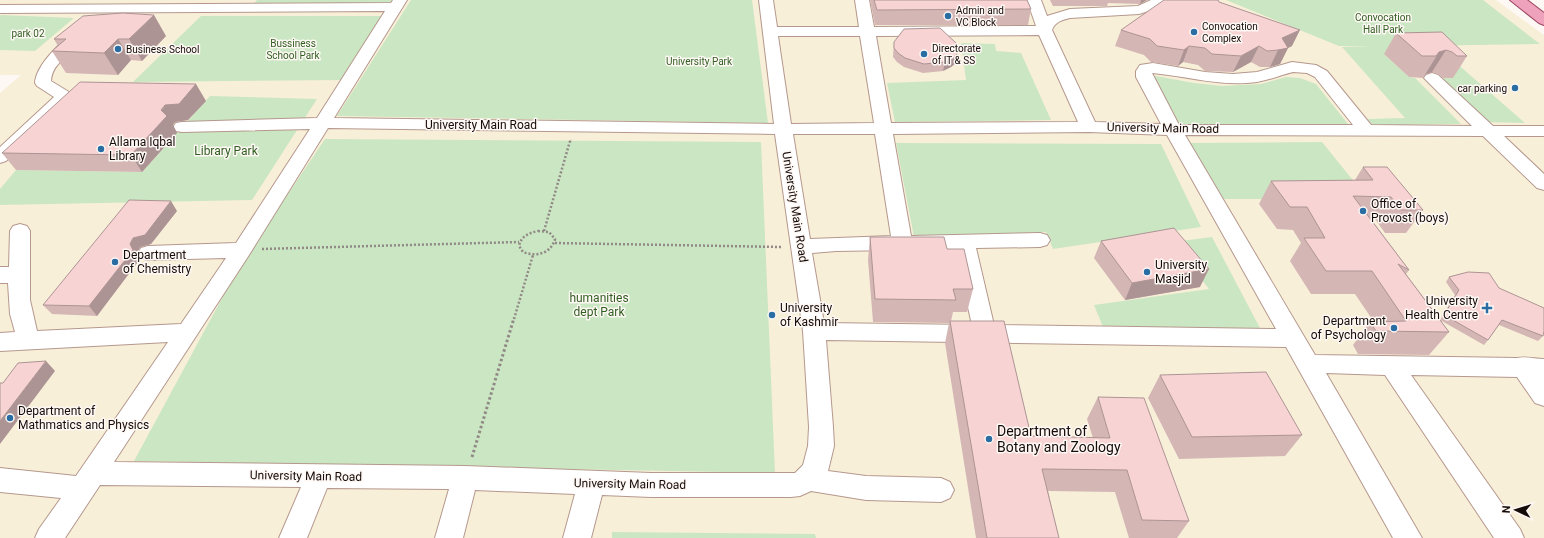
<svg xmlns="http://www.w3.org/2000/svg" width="1544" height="538" viewBox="0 0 1544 538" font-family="Roboto,sans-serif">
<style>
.education{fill:#f8efd9}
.green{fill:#cbe6c2}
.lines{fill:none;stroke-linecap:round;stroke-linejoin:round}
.minor-casing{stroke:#b5988d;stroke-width:2}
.major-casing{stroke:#9c4560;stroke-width:2}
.path-far2{stroke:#918986;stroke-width:2;stroke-dasharray:1.5 1.5;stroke-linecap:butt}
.path-far1{stroke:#918986;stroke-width:2.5;stroke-dasharray:2 2;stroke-linecap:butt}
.path{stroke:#918986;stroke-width:3;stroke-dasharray:2.5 2.5;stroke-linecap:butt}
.minor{fill:#fff;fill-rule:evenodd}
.major{fill:#efa2bc;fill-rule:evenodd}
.wall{fill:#d4b6b5}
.shaded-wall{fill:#ad9494}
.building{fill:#f7d4d3;stroke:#ad9494}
.poi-dot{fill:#2a6da3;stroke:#fef8f5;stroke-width:1.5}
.labels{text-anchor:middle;stroke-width:3;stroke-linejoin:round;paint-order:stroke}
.far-poi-label{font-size:10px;fill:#150b08;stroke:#fef8f5;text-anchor:start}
.far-park-label{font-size:10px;fill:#315e21;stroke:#fef8f5}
.street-label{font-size:12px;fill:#150b08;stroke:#fef8f5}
.poi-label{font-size:12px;fill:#150b08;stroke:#fef8f5;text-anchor:start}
.park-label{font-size:12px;fill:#315e21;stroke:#fef8f5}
.near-poi-label{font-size:14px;fill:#150b08;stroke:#fef8f5;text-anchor:start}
</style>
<rect width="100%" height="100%" fill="#fef8f5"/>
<!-- education -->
<path class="education" d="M0,0H1496L1544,35V538H0V93L21,75H0Z"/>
<!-- green -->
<path class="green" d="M257,0H392L389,4L253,5Z
M411,0H752L768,123L337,116Z
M1226,0H1483L1540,44L1406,46L1384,54L1409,77L1415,78L1461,124L1373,125L1367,119L1405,118L1342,47L1373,46H1339Z
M1,15L74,18L35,51L0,50V16Z
M201,16H386L344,80L133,82Z
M961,43L995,44L996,51L1021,53L1051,120L895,122L887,83L966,80Z
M1446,54L1525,123L1486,122L1439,78H1452Z
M1149,76H1156L1194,83L1222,86L1261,84L1286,77L1300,78L1316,84L1348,124H1174Z
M210,96L317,99L252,200L0,205V189L16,170L142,172Z
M325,139L761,142L775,473L134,461L240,265Z
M1322,142L1356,184L1336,199H1223L1189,143Z
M896,143L1161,144L1201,227L1053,249L1046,232L914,237Z
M1212,237L1261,330L1103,327L1094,305L1209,289L1173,242Z
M612,532L815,534L816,538H612Z"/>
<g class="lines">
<defs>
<path id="minor" d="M393,0H407L334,118L774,124L759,0H773L777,27H859L855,0H869L874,27L1036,26L1027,0H1041L1047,16L1070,9L1138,6L1151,0H1168L1158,8L1139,14L1070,18C1062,20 1055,22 1052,30L1095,122L1161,124L1136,77V71L1140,65L1153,63L1205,72L1233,74L1257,72L1292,62L1316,65L1327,71L1371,125L1472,126L1424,78L1426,75L1432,73L1438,75L1493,126H1544V136H1504L1544,174V190L1537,188L1483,136L1185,135L1315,355L1517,358C1525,356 1536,359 1544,359V406L1535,403L1517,377L1411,375L1520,529L1524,538H1494L1385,375L1326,373L1422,538H1393L1286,347L826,340L833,427L834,446L828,471L866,476L941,478L950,482L954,490L950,498L941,502L866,500L811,491L800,496L791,497H651L602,495L591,538H563L575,494L475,490L463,538H435L449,489L327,488L307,538H279L301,487L100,485L65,538H35L39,529L61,498L0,492V468L76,476L168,342L0,351V333L15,332L10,314L8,283H0V267H9L10,231L13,226L20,224L27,226L30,231V300L37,331L181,324L226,258L148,260L141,258L138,253L141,248L148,246L236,243L310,129L182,132L176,131L173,127L176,123L182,122L317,118L385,11L0,13V5L391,3ZM1039,35L1078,122L891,123L876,36ZM778,36H860L874,123L791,124ZM1293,72L1307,73L1315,77L1353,125H1179L1152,73C1187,76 1220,87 1257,82C1269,80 1281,75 1293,72ZM328,128L775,134L803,331L809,427L808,446L803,465L795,473H651L465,466L114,462L249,255ZM1089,132L1167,135L1276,329L994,325L976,248L1040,247L1047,245L1050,240L1047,235L1040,233L911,236L893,134ZM793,134H875L891,236L810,239ZM955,249L972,325L824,323L812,253L836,251Z
M77,34L82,36L85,39C74,54 52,61 51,81L69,92L71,96L65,106L6,161L0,163V147L54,97L37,86L35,83C36,66 61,39 77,34Z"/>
<path id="major" d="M1510,0H1527L1544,13V25L1539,23Z"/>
</defs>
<!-- minor casing -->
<use href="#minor" class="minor-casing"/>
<!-- major casing -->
<use href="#major" class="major-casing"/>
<!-- path-far2 -->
<path class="path-far2" d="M570,142L571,139"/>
<!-- path-far1 -->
<path class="path-far1" d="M538,231L549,232L555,239C551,254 536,257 523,252L519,246C521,236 529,233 538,231Z
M544,231L570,141
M555,243L782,247
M262,249L519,242
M514,319L533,255"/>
<!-- path -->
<path class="path" d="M472,457L514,318"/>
<!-- minor -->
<use href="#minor" class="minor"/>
<!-- major -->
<use href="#major" class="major"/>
</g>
<!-- wall -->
<path class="wall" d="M870,0H1027L1031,9L1028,25H875Z
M1050,0H1147L1140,4L1108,3L1107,6H1053Z
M1219,2L1292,46L1288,48L1280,64L1270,67H1260L1251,62L1233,72L1205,71L1198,65L1183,62L1178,66L1151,62L1144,55L1115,46L1121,30Z
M1396,33L1467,56L1453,78H1443L1438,74L1432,72L1426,74L1423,78L1409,77L1384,54Z
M166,36L142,61L131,60L118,75L66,73L52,51L58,46L54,39Z
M894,42L956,63L951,67L943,71L923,73L904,67L897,62L893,57Z
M206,101L188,120L175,122L173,125L177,133L142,172L16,170L2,153Z
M1363,167L1423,210L1406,233H1385L1375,219H1371L1409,270L1406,274L1449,332L1429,355L1358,354L1353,345L1370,322H1374L1355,294H1311L1290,261L1301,243L1293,230L1277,229L1259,204L1271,181L1355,180Z
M177,211L151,244L140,247L137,254L140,259L97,316L52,314L43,305Z
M870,237L947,249L973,289L967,312H953L951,321L1031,436L1093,438L1087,419L1098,397L1189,521L1177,538H1129L1115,492L1048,491L1059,538H976L945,343L949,323L873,322L868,260Z
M1101,241L1200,287L1125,300L1094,258Z
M1449,277L1499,288L1543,336L1538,341L1499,325L1488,340L1484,345L1440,320L1455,295L1446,282Z
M1160,375L1302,435L1285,456L1179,459L1148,398Z"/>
<!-- shaded-wall -->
<path class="shaded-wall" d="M1141,0H1147L1140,4Z
M154,15L166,36L142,61L129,39Z
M1300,30L1292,46L1288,48L1280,64L1270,67L1278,50L1282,38Z
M118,39L131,60L118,75L104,53Z
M1189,46L1183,62L1178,66L1184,50Z
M1259,46L1251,62L1233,72L1241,56Z
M958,48L956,63L951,67L943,71L945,62Z
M1446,50L1432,72L1426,74L1423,78L1439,52Z
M196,84L206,101L188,120L175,122L173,125L177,133L142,172L131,155L165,105Z
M171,201L177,211L151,244L140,247L137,254L140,259L97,316L89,306L130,244L133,238Z
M1209,269L1200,287L1125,300L1132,283Z
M46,361L55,371L0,444V421Z"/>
<!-- building -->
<path class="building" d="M874,0H1027L1031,9L877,10Z
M1164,0H1218L1219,2L1300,30L1282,38L1288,48L1278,50L1267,51L1259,46L1241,56L1212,54L1205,48L1189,46L1184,50L1157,46L1150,39L1121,30Z
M123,13L154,15L129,39H118L104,53L52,51L66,39H54L83,16Z
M940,28L956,43L958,48L957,54L953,59L945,62L924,64L905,58L898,53L894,48V42L904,29Z
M1442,32L1467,56H1457L1452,52L1446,50L1439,52L1436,56H1422L1396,33Z
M80,82L196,84L179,104L165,105L161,110L167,116L131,155L2,153Z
M1363,167H1387L1423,210H1401L1391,197L1353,196L1409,270L1398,264L1449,332L1376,331L1370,322L1406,321L1372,271H1326L1304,238H1325L1307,207H1290L1271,181L1373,180Z
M129,200L171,201L145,235L133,238L130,244L133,250L89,306L43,305Z
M1174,228L1209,269L1132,283L1101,241Z
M870,237H944L947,249H964L973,289H953L956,300L875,299Z
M1468,272L1489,273L1499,288L1544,308V331L1543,336L1502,320L1488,340L1444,315L1459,290L1449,277Z
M950,321H1004L1031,436L1110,438L1098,397L1144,398L1189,521L1142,520L1127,470L1042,469L1059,538H987Z
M46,361L0,421V383H3L18,363Z
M1266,372L1302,435L1192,437L1160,375Z"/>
<!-- markers -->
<g class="poi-dot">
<circle cx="948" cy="16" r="4"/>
<circle cx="1194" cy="32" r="4"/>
<circle cx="118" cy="49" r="4"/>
<circle cx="924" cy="54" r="4"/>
<circle cx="1515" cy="88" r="4"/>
<circle cx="101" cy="149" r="4"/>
<circle cx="1363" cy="211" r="4"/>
<circle cx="115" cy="262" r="4"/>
<circle cx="1147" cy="272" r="4"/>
<path d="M1485 302h4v4h4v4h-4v4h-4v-4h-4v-4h4z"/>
<circle cx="772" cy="315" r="4"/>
<circle cx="1394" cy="328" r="4"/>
<circle cx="10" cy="418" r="4"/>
<circle cx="989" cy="439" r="4"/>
</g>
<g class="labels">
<!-- far-poi labels -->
<g class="far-poi-label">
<text x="956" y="14">Admin and<tspan x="956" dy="12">VC Block</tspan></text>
<text x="1202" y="30">Convocation<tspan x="1202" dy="12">Complex</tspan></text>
<text x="932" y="52">Directorate<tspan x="932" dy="12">of IT &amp; SS</tspan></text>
<text x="126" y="53">Business School</text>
<text x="1507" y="92" text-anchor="end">car parking</text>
</g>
<!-- far-park labels -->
<g class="far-park-label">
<text x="1383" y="21">Convocation<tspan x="1383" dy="12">Hall Park</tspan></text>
<text x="28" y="37">park 02</text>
<text x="293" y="47">Bussiness<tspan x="293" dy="12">School Park</tspan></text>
<text x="699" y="65">University Park</text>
</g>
<!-- street labels -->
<g class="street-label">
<text x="481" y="129">University Main Road</text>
<text transform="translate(1163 128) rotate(1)" y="4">University Main Road</text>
<text transform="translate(795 207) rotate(81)" y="4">University Main Road</text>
<text transform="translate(306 476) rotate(1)" y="4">University Main Road</text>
<text transform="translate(630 484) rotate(1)" y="4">University Main Road</text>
</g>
<!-- poi labels -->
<g class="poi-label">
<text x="109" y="146">Allama Iqbal<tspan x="109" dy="14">Library</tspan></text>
<text x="1371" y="208">Office of<tspan x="1371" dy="14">Provost (boys)</tspan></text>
<text x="123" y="259">Department<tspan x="123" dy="14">of Chemistry</tspan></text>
<text x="1155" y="269">University<tspan x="1155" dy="14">Masjid</tspan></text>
<text x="1478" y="305" text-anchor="end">University<tspan x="1478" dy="14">Health Centre</tspan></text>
<text x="780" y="312">University<tspan x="780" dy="14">of Kashmir</tspan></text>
<text x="1386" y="325" text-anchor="end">Department<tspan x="1386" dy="14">of Psychology</tspan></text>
<text x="18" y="415">Department of<tspan x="18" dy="14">Mathmatics and Physics</tspan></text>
</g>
<!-- park labels -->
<g class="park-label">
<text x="226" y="155">Library Park</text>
<text x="599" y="302">humanities<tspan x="599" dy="14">dept Park</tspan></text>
</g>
<!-- near-poi labels -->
<g class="near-poi-label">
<text x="997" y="436">Department of<tspan x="997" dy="16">Botany and Zoology</tspan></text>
</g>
</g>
<!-- north arrow -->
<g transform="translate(1516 510) rotate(274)" stroke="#fef8f5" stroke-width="3" paint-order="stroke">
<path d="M0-3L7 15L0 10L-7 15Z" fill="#150b08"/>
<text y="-6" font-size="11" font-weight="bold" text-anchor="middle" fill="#150b08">N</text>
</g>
</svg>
